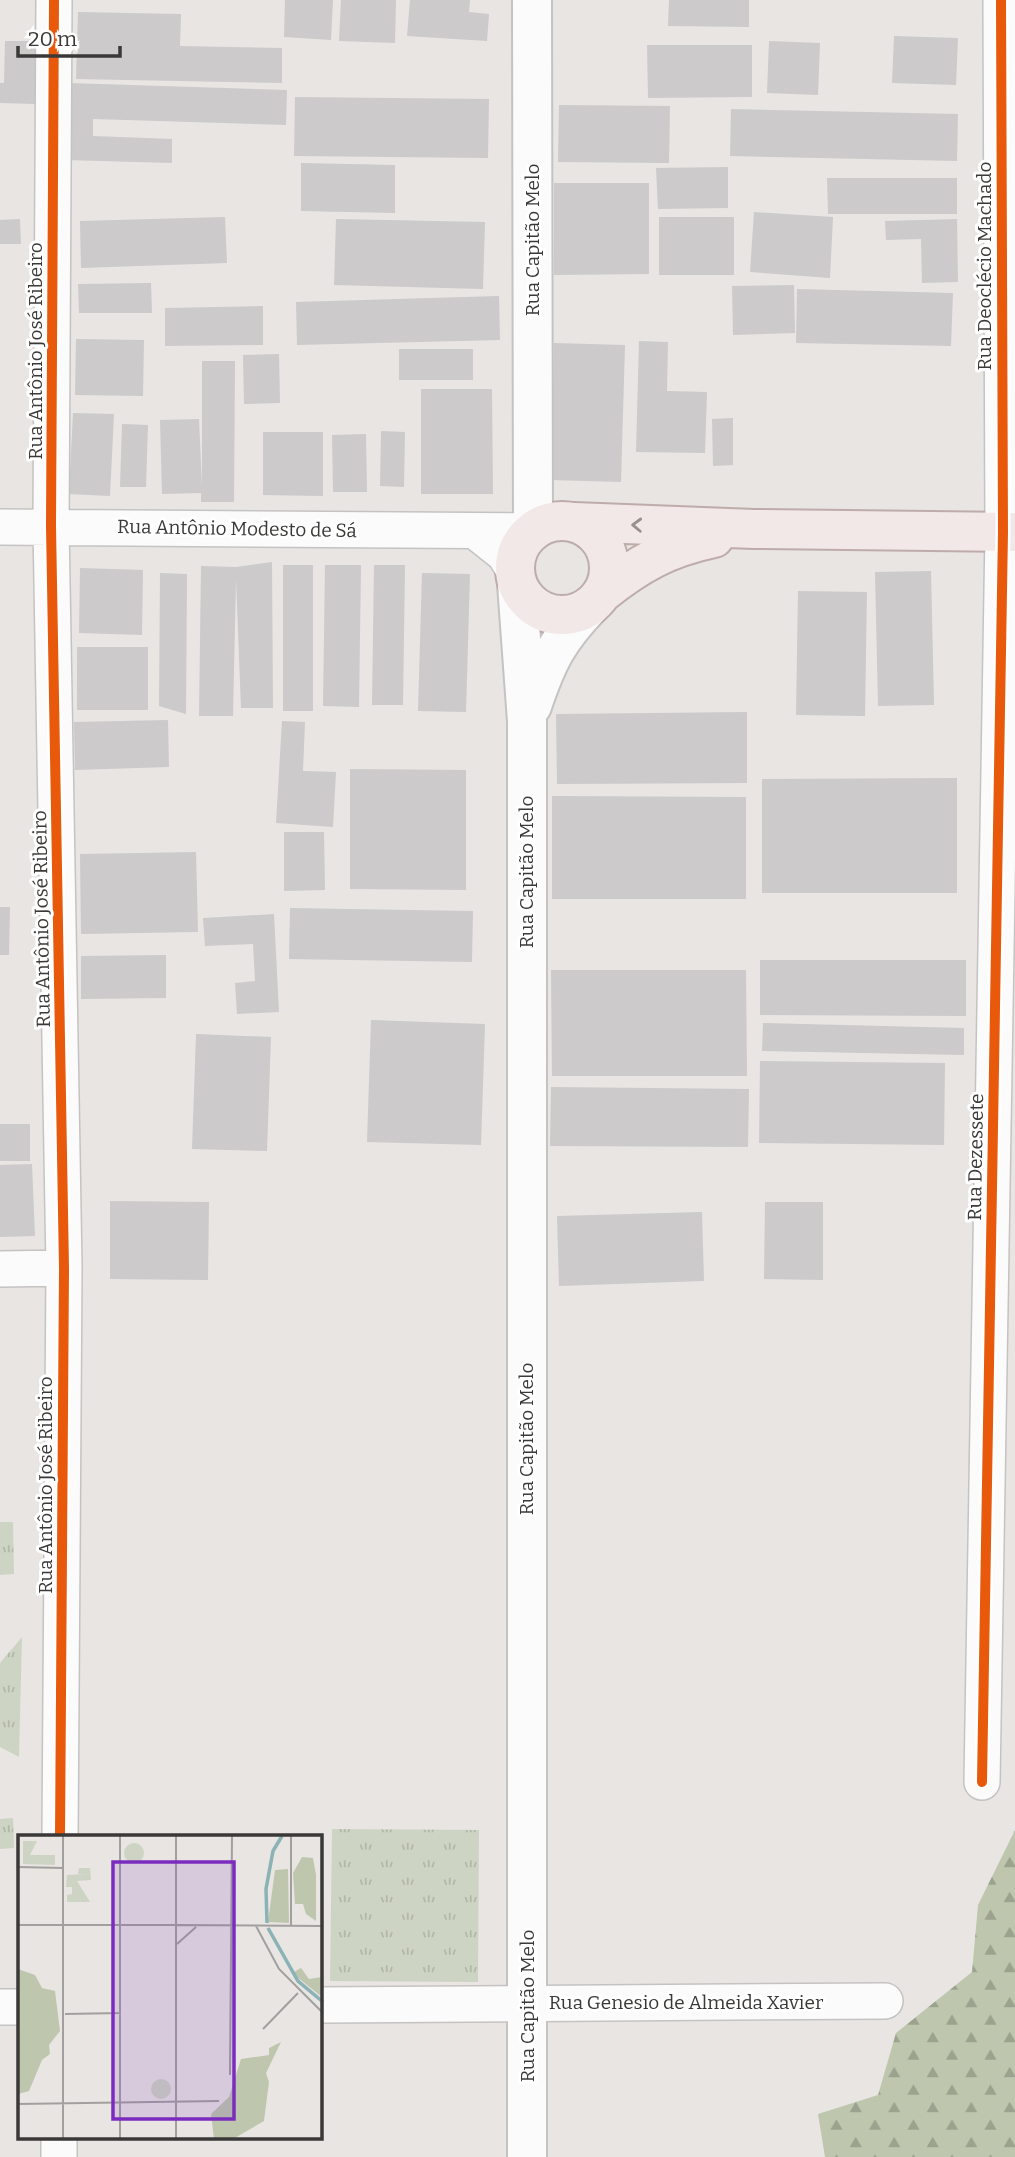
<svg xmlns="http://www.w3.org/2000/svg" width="1015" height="2157" viewBox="0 0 1015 2157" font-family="Bitter,serif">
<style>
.grass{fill:url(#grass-tufts)}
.forest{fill:url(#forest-firs)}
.building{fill:#cccaca}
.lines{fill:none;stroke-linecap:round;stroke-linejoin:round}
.street-casing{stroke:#c5c3c2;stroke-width:38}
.secondary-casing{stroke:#c5c3c2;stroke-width:42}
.primary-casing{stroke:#beacab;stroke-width:42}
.street{stroke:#fcfbfb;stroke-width:35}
.secondary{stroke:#fcfbfb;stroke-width:38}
.primary{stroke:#f2e8e7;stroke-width:38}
.cycleway-casing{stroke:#fff;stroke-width:15}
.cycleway{stroke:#e8590c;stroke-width:10}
.oneway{stroke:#96908f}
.labels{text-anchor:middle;stroke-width:6;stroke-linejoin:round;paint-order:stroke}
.street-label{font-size:19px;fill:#3a3937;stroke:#fff}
.inset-river{fill:none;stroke:#8bb3b6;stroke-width:3.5}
.inset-road{fill:none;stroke:#a2a09e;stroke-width:2}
.view{fill:#7b2cbf;fill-opacity:0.15;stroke:#7b2cbf;stroke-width:3.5}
.inset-edge{fill:none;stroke:#3a3937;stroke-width:3.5}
</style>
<defs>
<pattern id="grass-tufts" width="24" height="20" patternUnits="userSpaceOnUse" patternTransform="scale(1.75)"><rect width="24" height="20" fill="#ced4c3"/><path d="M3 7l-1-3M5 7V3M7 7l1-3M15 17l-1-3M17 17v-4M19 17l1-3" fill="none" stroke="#b2b7a8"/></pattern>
<pattern id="forest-firs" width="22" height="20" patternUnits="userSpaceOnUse" patternTransform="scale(1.75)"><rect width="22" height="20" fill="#bec7ae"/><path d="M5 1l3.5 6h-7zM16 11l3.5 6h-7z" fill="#9ba38e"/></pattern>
</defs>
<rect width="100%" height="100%" fill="#e8e5e3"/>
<!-- grass -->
<path class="grass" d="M0,1522H13L14,1574L0,1575Z
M22,1637L19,1757L0,1747V1663Z
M13,1818L14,1848L0,1849V1819Z
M332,1829L479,1830L478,1982L330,1981Z"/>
<!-- forest -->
<path class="forest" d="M1015,1830V2157H825L818,2114L878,2095L896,2033L972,1972L978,1905Z"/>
<!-- building -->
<path class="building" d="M285,0H333L331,40L284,37Z
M341,0H396L395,43L339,41Z
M410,0H470L469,12L489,14L487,41L407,36Z
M669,0H749V27L668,26Z
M78,12L181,14L180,46L282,48V83L76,79Z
M894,36L958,38L956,85L892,83Z
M5,41H37L36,104L0,103V83H4Z
M769,41L820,43L818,95L767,93Z
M647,45H752V97L648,98Z
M68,83L287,90L286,125L93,119V136L172,139V163L65,160Z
M295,97L489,99L488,158L294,156Z
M559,105L670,106L669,163L558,162Z
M731,109L958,114L957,161L730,156Z
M301,163L395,165V213L301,211Z
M728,167V208L658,209L656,168Z
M827,178H957V214H828Z
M554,183H649V274L554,275Z
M754,212L833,217L830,278L750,272Z
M225,217L227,263L81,268L80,221Z
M659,217H734V275H659Z
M20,219L21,244H0V220Z
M336,219L485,222L483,289L334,285Z
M957,219L958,282L922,283L921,239L886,240L885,221Z
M151,283L152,313H79L78,284Z
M794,285L795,333L733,335L732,286Z
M797,289L953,293L951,346L796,343Z
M499,296L500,340L297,345L296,302Z
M263,306V345L165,346V308Z
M76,339L144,340L143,396L75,395Z
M639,341L668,342L667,391L707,392L705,453L636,452Z
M554,343L625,345L621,482L551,480Z
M399,349H473V380H399Z
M279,354L280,403L244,404L243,355Z
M202,361H235L234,502H201V493L162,494L160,420L199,419L202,487Z
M421,389H492L493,494H421Z
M73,413L114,414L110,496L69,494Z
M733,418V465L713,466L712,419Z
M122,424L148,425L146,487H120Z
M381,431L405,432L404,487L380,486Z
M263,432H323V496L263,495Z
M366,434L367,492H333L332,435Z
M272,562L273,708H241L236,579L233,716H199L201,566L236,567Z
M283,565H313V711H283Z
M325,565H361L359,707L323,706Z
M374,565H405L403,705H372Z
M80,568L143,570L142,635L79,633Z
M931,571L934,705L878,706L875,572Z
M160,573L187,574L186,714L159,706Z
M422,573L470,574L466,712L418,711Z
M798,591L867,592L865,716L796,715Z
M77,647H148V710H77Z
M747,712V783L557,784L556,714Z
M168,720L169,767L75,770L74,722Z
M282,721L305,722L303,771L336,772L333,827L276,823Z
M350,769L466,770V890L350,889Z
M957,778V893H762V779Z
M552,796L746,797V899H552Z
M284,832H324L325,890L284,891Z
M196,852L198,932L81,934L80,854Z
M0,907H10L9,955H0Z
M290,908L473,911L472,962L289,959Z
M274,914L279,1012L237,1014L235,983L255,981L253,944L205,946L203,918Z
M166,955V998L81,999V956Z
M760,960H966V1016L760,1015Z
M551,970H746L747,1076H552Z
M371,1020L485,1024L481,1145L367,1142Z
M763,1023L964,1028V1055L762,1051Z
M196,1034L271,1037L267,1151L192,1149Z
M760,1061L945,1063L944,1145L759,1143Z
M551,1087L749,1089L748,1147L550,1146Z
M0,1124H30V1161H0Z
M32,1164L35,1236L0,1237V1165Z
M110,1201L209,1202L208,1280L110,1279Z
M765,1202H823V1280L764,1279Z
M702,1212L704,1281L559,1286L557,1216Z"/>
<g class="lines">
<defs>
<path id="street" d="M54,0L51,526L64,1268L60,1837
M0,527L533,531
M475,531L504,554L514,570
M0,1269L64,1268
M982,1782L1003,532L1001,0
M320,2005L885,2001
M0,2007H19
M59,2157V2138"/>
<path id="secondary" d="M532,0L533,531
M517,584L527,721V2157
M532,706C547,661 558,639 591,605"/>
<path id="primary" d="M515 568a47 47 0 1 1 94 0a47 47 0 1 1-94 0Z
M574,522L754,529L1015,532
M601,594C638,564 667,548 714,538"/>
</defs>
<!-- street casing -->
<use href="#street" class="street-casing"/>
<!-- secondary casing -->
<use href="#secondary" class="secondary-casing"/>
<!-- primary casing -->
<use href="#primary" class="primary-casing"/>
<!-- street -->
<use href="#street" class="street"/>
<!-- secondary -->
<use href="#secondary" class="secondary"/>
<!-- primary -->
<use href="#primary" class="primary"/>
<defs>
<path id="cycleway" d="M54,0L51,526L64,1268L60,1837
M982,1782L1003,532L1001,0"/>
</defs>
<!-- cycleway casing -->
<use href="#cycleway" class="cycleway-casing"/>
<!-- cycleway -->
<use href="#cycleway" class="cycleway"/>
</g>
<!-- one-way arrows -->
<defs><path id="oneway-chevron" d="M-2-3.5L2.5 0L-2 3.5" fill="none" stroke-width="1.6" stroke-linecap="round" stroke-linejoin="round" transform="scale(1.75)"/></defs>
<use class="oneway" href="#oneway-chevron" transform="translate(637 525) rotate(-178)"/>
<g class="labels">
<!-- street labels -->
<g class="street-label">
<text transform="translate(532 240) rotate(-90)" y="7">Rua Capitão Melo</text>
<text transform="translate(984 266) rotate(-90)" y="7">Rua Deoclécio Machado</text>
<text transform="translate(35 351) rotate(-90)" y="7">Rua Antônio José Ribeiro</text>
<text transform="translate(237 528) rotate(1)" y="7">Rua Antônio Modesto de Sá</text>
<text transform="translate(526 872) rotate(-90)" y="7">Rua Capitão Melo</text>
<text transform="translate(41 919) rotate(-91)" y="7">Rua Antônio José Ribeiro</text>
<text transform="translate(975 1157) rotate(-89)" y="7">Rua Dezessete</text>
<text transform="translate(526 1439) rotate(-90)" y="7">Rua Capitão Melo</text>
<text transform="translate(45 1485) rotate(-90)" y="7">Rua Antônio José Ribeiro</text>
<text x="686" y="2009">Rua Genesio de Almeida Xavier</text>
<text transform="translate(527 2006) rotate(-90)" y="7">Rua Capitão Melo</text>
</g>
</g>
<!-- overview -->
<g transform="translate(18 1835)">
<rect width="304" height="304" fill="#e8e5e3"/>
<path d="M5,6H19L12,20H37V30L5,29ZM106 18a10 10 0 1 1 20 0a10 10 0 1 1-20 0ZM61,33H72L73,45L59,46L72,67H49V60L54,59V52H48L49,40L71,39H60ZM133 254a10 10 0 1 1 20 0a10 10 0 1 1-20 0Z" fill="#ced4c3"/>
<path d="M284,22L295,23L298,40V86L288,79L285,69H277L275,38ZM270,34L271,88L250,87L257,35ZM283,133L291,144L304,142V162L274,138ZM0,134L17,140L24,153L37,156L42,196L31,210L32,219L24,225L11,256L0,259ZM263,207L248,238L251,247L246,286L215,304H196L193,279L211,262L223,224L251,220V213Z" fill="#bec7ae"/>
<path class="inset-river" d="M249,88L248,54L255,16L264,1M250,93L280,146L305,167"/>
<path class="inset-road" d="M102,1V304M273,1V91M0,32L45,33M0,90H159M159,90L305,91M238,91L261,134L305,178M159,109L178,92M47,179L103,178M245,194L280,158M212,240L214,1M0,269L201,266M45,304V1M158,304V1"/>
<path class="view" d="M95,27H216V284H95Z"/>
<rect width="304" height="304" class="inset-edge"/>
</g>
<!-- scale -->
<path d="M18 46v10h102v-10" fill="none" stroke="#3a3937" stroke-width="3.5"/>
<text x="28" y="46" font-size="21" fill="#3a3937" stroke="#ffffff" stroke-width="5" paint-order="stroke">20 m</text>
</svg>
